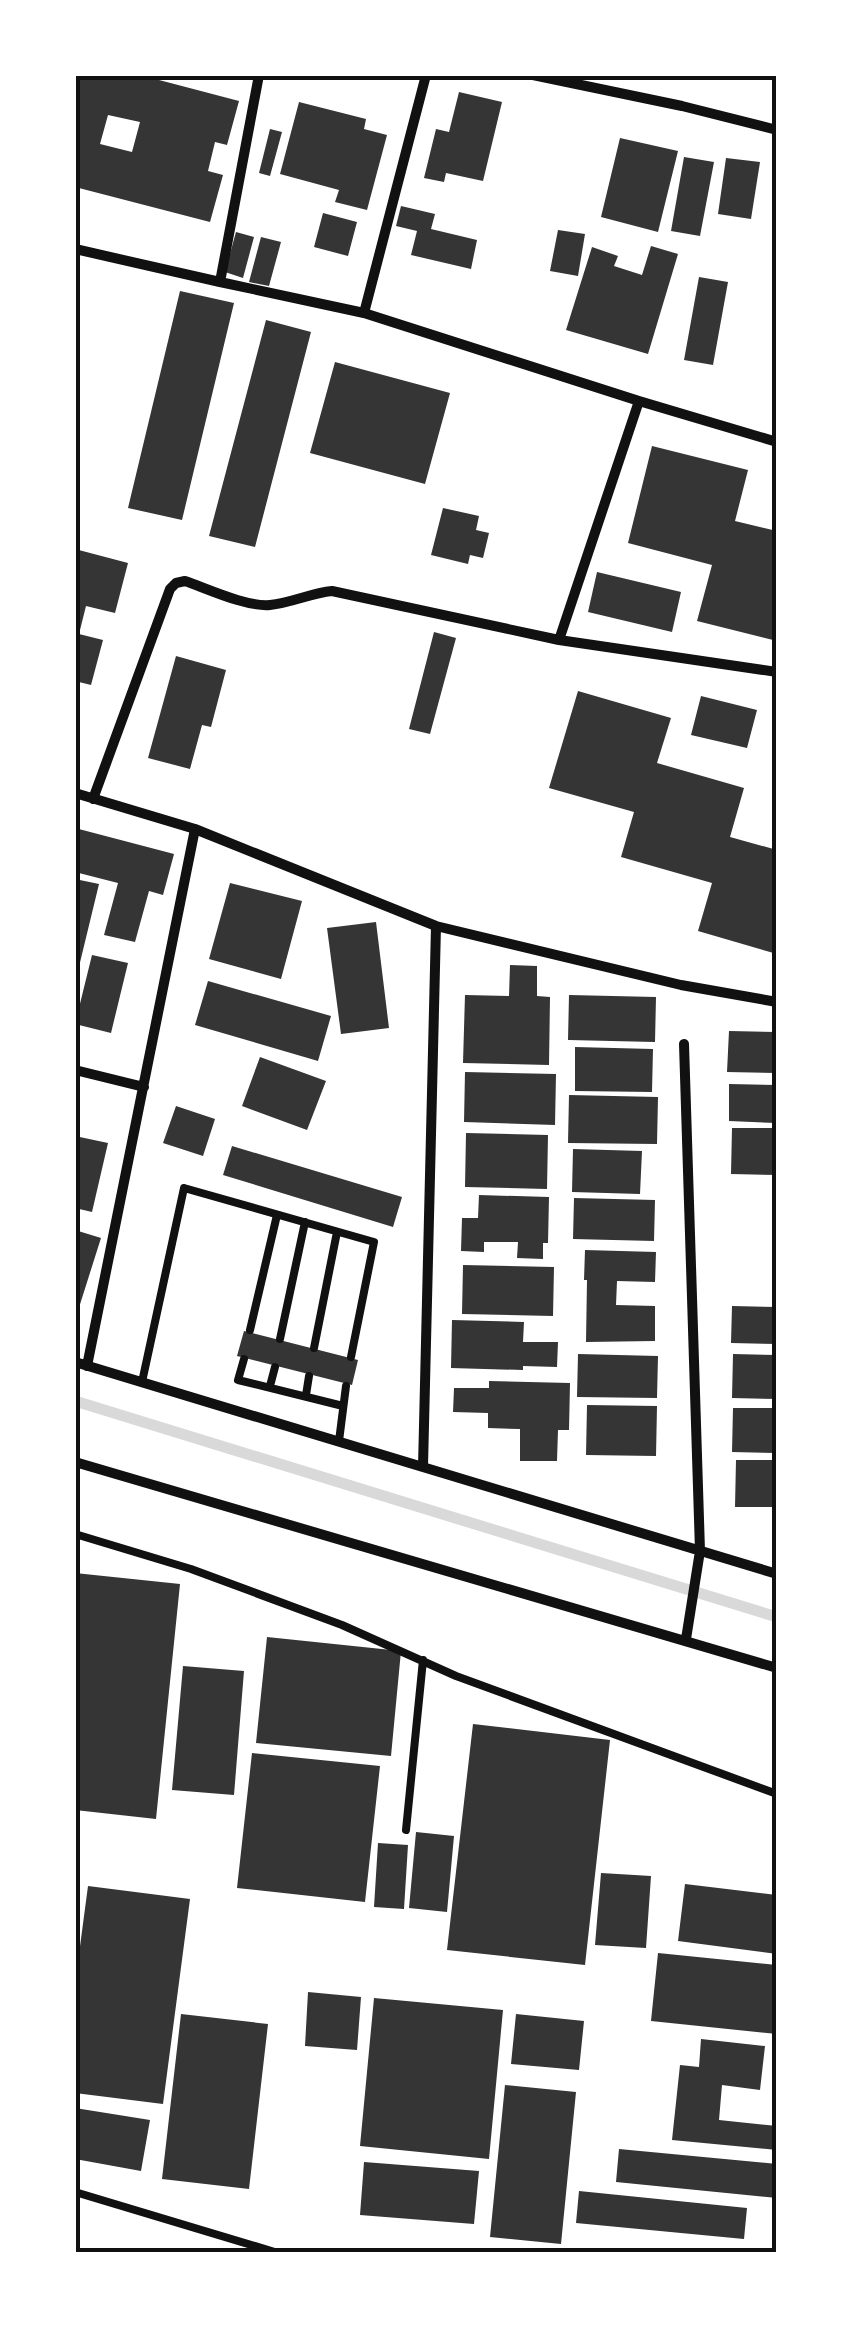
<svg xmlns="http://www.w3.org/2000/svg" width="852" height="2328" viewBox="0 0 852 2328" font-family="'Zilla Slab',serif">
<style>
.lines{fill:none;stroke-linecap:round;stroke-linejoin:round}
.stream{stroke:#d9d9d9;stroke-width:11}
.building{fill:#353535;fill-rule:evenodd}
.service{stroke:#111;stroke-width:8}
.minor{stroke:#111;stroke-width:10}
.neatline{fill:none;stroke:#111;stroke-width:4}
</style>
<rect width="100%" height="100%" fill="#fff"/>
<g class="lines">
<!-- stream -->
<path class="stream" d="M75,1401L777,1617"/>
</g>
<!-- building -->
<path class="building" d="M75,75H140L239,101L227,145L215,142L208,171L223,175L210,222L75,187ZM108,115L140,122L132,152L100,144Z
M459,92L502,102L483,181L446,173L444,182L424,178L436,129L449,132Z
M299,102L366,119L364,129L387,135L367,210L335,202L339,190L280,174Z
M270,129L282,132L270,176L259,173Z
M620,138L678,151L658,232L601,217Z
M684,157L714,162L700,236L671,231Z
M726,158L760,162L751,219L718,214Z
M401,206L435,214L431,229L477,240L471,269L411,255L417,231L396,226Z
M323,213L357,222L348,256L314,247Z
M558,230L585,234L578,276L550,271Z
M236,232L254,237L243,278L225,272Z
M261,237L281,242L269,286L249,282Z
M651,246L678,254L648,354L566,330L592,247L618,256L614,266L642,275Z
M699,277L728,282L713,365L684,360Z
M180,291L234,303L182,520L128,508Z
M266,320L311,332L255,547L209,536Z
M335,362L450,393L425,484L310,453Z
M652,446L748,470L735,521L777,531V641L697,621L712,565L628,543Z
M443,508L479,516L476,530L489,533L483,558L470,555L468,564L431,555Z
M75,549L128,563L115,613L86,606L79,634L103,640L91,685L75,681Z
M597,572L681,592L672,632L588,612Z
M434,632L456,638L430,734L409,729Z
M176,656L226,670L211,727L202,725L190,769L148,758Z
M578,691L671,718L657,763L744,788L730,837L777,850V954L698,931L712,883L621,857L634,812L549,788Z
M701,696L757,710L747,748L691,735Z
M75,828L174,854L163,895L149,891L135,942L104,935L118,883L75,872Z
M75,879L99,884L76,979H75Z
M230,883L302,901L281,979L209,959Z
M376,922L389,1028L341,1034L327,928Z
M92,955L128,963L111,1033L75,1024Z
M510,965L537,966V996L550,997L549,1065L463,1063L465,995L509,996Z
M208,981L331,1016L318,1061L195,1025Z
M569,995L656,997L655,1042L568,1040Z
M729,1031L777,1032V1073L727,1072Z
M575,1047L653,1049L652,1092L575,1091Z
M260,1057L326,1081L307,1130L242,1106Z
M465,1072L556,1074L555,1125L464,1122Z
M729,1084L777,1085V1123L729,1121Z
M569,1095L658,1097L657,1144L568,1143Z
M176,1106L215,1119L203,1156L163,1143Z
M732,1128H777V1175L731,1174Z
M466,1133L548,1135L547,1189L465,1187Z
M75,1136L108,1143L92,1212L75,1208Z
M232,1146L402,1197L393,1227L223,1175Z
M573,1149L642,1151L640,1194L572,1192Z
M479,1195L549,1197L548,1243H543V1259L517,1258L518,1242H484V1252L461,1251L462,1218H478Z
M574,1198L655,1200L654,1241L573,1239Z
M75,1230L101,1238L76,1317H75Z
M585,1250L656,1252L655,1282L617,1281L616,1305L655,1306V1341L586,1342L587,1280H584Z
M463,1265L554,1267L553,1316L462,1314Z
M732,1306L777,1307V1344L731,1343Z
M452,1320L524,1322L523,1342H558L557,1367L523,1366V1370L451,1368Z
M244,1331L358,1360L352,1385L237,1356Z
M578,1354L658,1356L657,1398L577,1397Z
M733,1354L777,1355V1399L732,1398Z
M489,1381L570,1383L569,1430H558L557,1461H520V1429L488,1428V1413L453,1412L454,1388H489Z
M587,1405L657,1406L656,1456L586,1455Z
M733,1408H777V1453L732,1452Z
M736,1460H777V1507H735Z
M75,1573L180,1584L156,1819L75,1810Z
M267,1637L401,1651L391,1756L256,1743Z
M183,1666L244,1671L234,1795L172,1790Z
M473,1724L610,1740L585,1965L447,1950Z
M252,1753L380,1766L365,1902L237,1888Z
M416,1832L454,1836L447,1912L409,1908Z
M378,1843L408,1845L404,1909L374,1907Z
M601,1873L651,1876L646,1948L595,1945Z
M685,1884L777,1895V1954L678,1941Z
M88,1886L190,1899L163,2104L75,2093V1984Z
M658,1953L777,1965V2034L651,2021Z
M308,1992L361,1997L357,2050L305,2046Z
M374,1998L503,2010L489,2159L360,2146Z
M181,2014L268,2024L249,2189L162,2179Z
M516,2014L584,2021L579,2070L511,2064Z
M701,2039L765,2046L760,2090L722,2085L719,2120L777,2126V2150L672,2140L680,2065L699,2067Z
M505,2085L576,2092L561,2244L490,2237Z
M75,2108L150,2120L141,2171L75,2159Z
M619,2149L777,2164V2198L616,2182Z
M364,2162L479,2171L474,2224L360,2215Z
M579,2191L747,2208L744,2239L576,2223Z"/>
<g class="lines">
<!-- service -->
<path class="service" d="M250,1330L277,1215
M280,1339L305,1222
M314,1348L337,1232
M244,1359L238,1380L343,1406
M142,1382L184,1188L374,1242L351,1357
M270,1386L275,1367
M306,1395L309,1376
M339,1441L346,1386
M75,1534L191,1569L342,1625L456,1676L777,1794
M406,1830L423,1660
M75,2192L278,2253"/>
<!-- minor -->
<path class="minor" d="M533,75L682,106L777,130
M75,249L220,282L259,75
M220,282L364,313L639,401L777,442
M364,313L426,75
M559,640L639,401
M75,793L195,829L436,926L681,985L777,1002
M93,799L170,589L176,583L185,581C208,589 246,607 270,605C291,603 311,593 332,591L559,640L777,672
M684,1044L700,1551L686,1639
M75,1070L144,1087
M75,1362L777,1574
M87,1366L195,829
M75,1462L777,1668
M423,1467L436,926"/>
</g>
<!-- border -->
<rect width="852" height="2328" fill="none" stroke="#ffffff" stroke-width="155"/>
<rect x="78" y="78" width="696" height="2172" class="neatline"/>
</svg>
